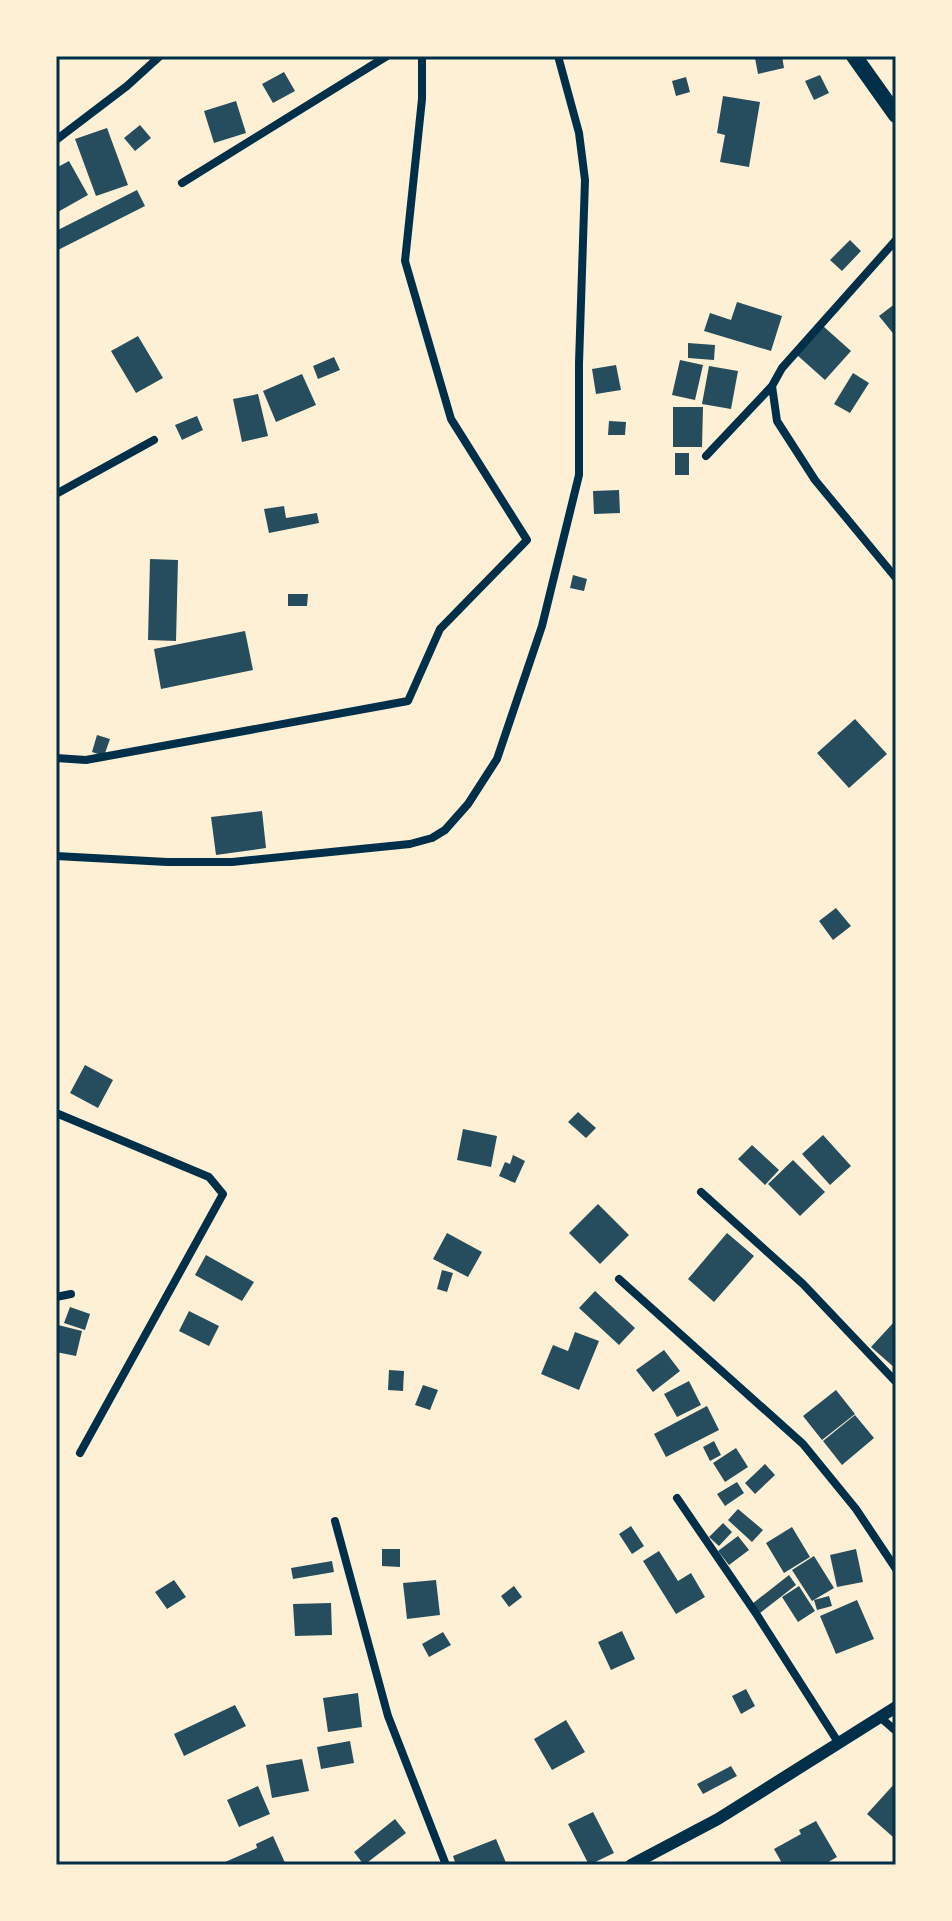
<svg xmlns="http://www.w3.org/2000/svg" width="952" height="1921" viewBox="0 0 952 1921" font-family="'Golos Text',sans-serif">
<style>
.building{fill:#264d5e}
.lines{fill:none;stroke-linecap:round;stroke-linejoin:round}
.minor{stroke:#003049;stroke-width:8}
.tertiary{stroke:#003049;stroke-width:12}
.trunk{stroke:#003049;stroke-width:16}
.neatline{fill:none;stroke:#003049;stroke-width:3}
</style>
<rect width="100%" height="100%" fill="#fdf0d5"/>
<!-- building -->
<path class="building" d="M764,56H782L784,68L758,74L755,58Z
M284,72L295,91L273,103L262,84Z
M820,75L829,93L814,100L805,81Z
M686,77L690,92L676,96L672,81Z
M723,96L760,102L749,167L720,162L725,135L717,133Z
M236,101L246,133L214,143L204,111Z
M140,125L151,138L135,151L124,138Z
M107,128L128,185L96,196L75,139Z
M69,161L88,195L56,213V168Z
M137,190L145,206L56,251V231Z
M850,240L861,251L842,271L830,260Z
M737,302L782,316L771,351L704,331L710,313L731,320Z
M896,303V337L879,316Z
M823,326L851,351L825,380L797,355Z
M138,336L163,378L136,393L111,351Z
M688,343L715,345L714,360L688,358Z
M334,357L340,370L318,379L313,366Z
M680,360L703,365L695,400L672,395Z
M616,365L621,390L596,394L592,369Z
M709,366L738,371L731,409L702,404Z
M853,373L869,383L850,413L834,404Z
M302,374L316,405L276,422L263,391Z
M258,394L268,436L242,442L233,399Z
M673,407H703L702,447H673Z
M197,416L203,430L182,440L175,425Z
M609,421L626,422L625,435H608Z
M675,453H689V475H675Z
M619,490L620,513L594,514L593,491Z
M284,506L286,518L317,513L319,523L269,533L264,509Z
M150,559L178,560L176,641L148,640Z
M573,575L587,579L584,591L570,588Z
M288,594H308L307,606H288Z
M245,631L253,670L161,689L154,649Z
M855,719L887,754L849,788L817,753Z
M97,735L110,739L104,756L92,752Z
M262,811L266,848L216,855L211,817Z
M836,908L851,926L833,940L819,921Z
M85,1065L113,1080L98,1108L70,1093Z
M578,1112L596,1128L586,1138L568,1122Z
M463,1129L497,1136L491,1167L457,1160Z
M823,1135L851,1166L830,1185L802,1154Z
M752,1145L779,1170L765,1185L738,1159Z
M513,1155L525,1161L515,1183L499,1176L505,1162L510,1164Z
M793,1160L825,1192L800,1216L768,1184Z
M598,1204L629,1235L600,1264L569,1233Z
M447,1233L482,1252L468,1277L433,1259Z
M727,1233L754,1256L714,1302L688,1279Z
M206,1255L254,1282L242,1301L195,1275Z
M442,1270L453,1273L447,1292L437,1289Z
M595,1291L635,1328L619,1345L579,1308Z
M70,1307L90,1314L85,1330L64,1323Z
M189,1311L219,1326L209,1346L179,1331Z
M894,1322L896,1323V1369L871,1347Z
M58,1325L82,1331L76,1356L56,1352Z
M575,1332L599,1341L579,1390L541,1374L553,1345L568,1351Z
M664,1350L680,1371L653,1392L636,1370Z
M389,1370L404,1371L403,1391L388,1390Z
M689,1381L701,1405L677,1417L664,1394Z
M423,1385L438,1390L430,1410L415,1405Z
M836,1390L855,1414L822,1440L803,1416Z
M707,1406L719,1430L666,1457L654,1434Z
M855,1415L874,1438L842,1465L823,1441Z
M714,1441L721,1455L710,1461L703,1447Z
M736,1448L748,1467L725,1482L713,1463Z
M765,1464L775,1475L755,1494L745,1483Z
M737,1482L744,1493L725,1506L717,1494Z
M738,1509L763,1530L752,1542L728,1520Z
M723,1523L732,1532L719,1546L709,1537Z
M631,1526L644,1546L632,1554L619,1534Z
M792,1527L810,1557L784,1573L766,1543Z
M738,1536L749,1550L729,1565L718,1551Z
M382,1549H400V1567L382,1566Z
M856,1549L863,1582L837,1587L830,1555Z
M659,1551L678,1581L691,1573L705,1597L676,1614L643,1561Z
M814,1556L834,1588L812,1601L792,1570Z
M332,1561L334,1572L293,1579L291,1568Z
M789,1575L796,1585L760,1613L752,1604Z
M174,1580L186,1597L167,1609L155,1592Z
M436,1580L440,1615L407,1619L403,1583Z
M514,1586L522,1597L509,1607L501,1596Z
M799,1586L815,1611L798,1622L782,1597Z
M829,1596L832,1606L817,1610L814,1600Z
M857,1600L874,1639L836,1654L820,1616Z
M331,1603L332,1635L295,1636L293,1604Z
M622,1631L635,1659L611,1670L598,1642Z
M443,1632L451,1645L429,1657L422,1644Z
M746,1689L755,1706L741,1714L732,1696Z
M358,1693L362,1727L328,1732L323,1698Z
M235,1705L246,1726L184,1756L174,1734Z
M566,1720L585,1752L552,1770L534,1739Z
M350,1741L354,1763L321,1769L317,1747Z
M302,1759L309,1791L272,1798L266,1765Z
M731,1766L737,1776L703,1794L697,1784Z
M896,1782V1833L893,1837L867,1814Z
M258,1786L270,1814L239,1827L227,1800Z
M593,1812L614,1853L589,1865L568,1824Z
M395,1819L406,1833L364,1865L354,1852Z
M816,1821L837,1857L823,1865H783L774,1849L801,1834L799,1830Z
M273,1836L286,1865H226L225,1862L257,1848L256,1844Z
M496,1839L507,1865H456L453,1856Z"/>
<g class="lines">
<!-- minor -->
<path class="minor" d="M56,140L127,86L160,56
M182,183L387,56
M896,240L782,368L772,386L777,421L815,480L896,578
M706,456L772,386
M56,494L154,440
M56,758L86,760L408,701L440,629L527,540L451,419L405,261L422,99V56
M56,856L167,862H232L410,844L432,838L445,830L468,804L497,759L542,626L579,475V363L585,180L579,133L558,56
M56,1113L209,1177L223,1194L80,1453
M701,1192L803,1284L896,1382
M619,1279L803,1444L856,1509L896,1569
M56,1297L71,1294
M677,1498L757,1615L838,1742
M335,1521L388,1716L446,1865
M881,1718L896,1731"/>
<!-- tertiary -->
<path class="tertiary" d="M631,1865L718,1819L896,1707"/>
<!-- trunk -->
<path class="trunk" d="M854,56L896,115"/>
</g>
<!-- border -->
<rect width="952" height="1921" fill="none" stroke="#fdf0d5" stroke-width="116"/>
<rect x="58" y="58" width="836" height="1805" class="neatline"/>
</svg>
